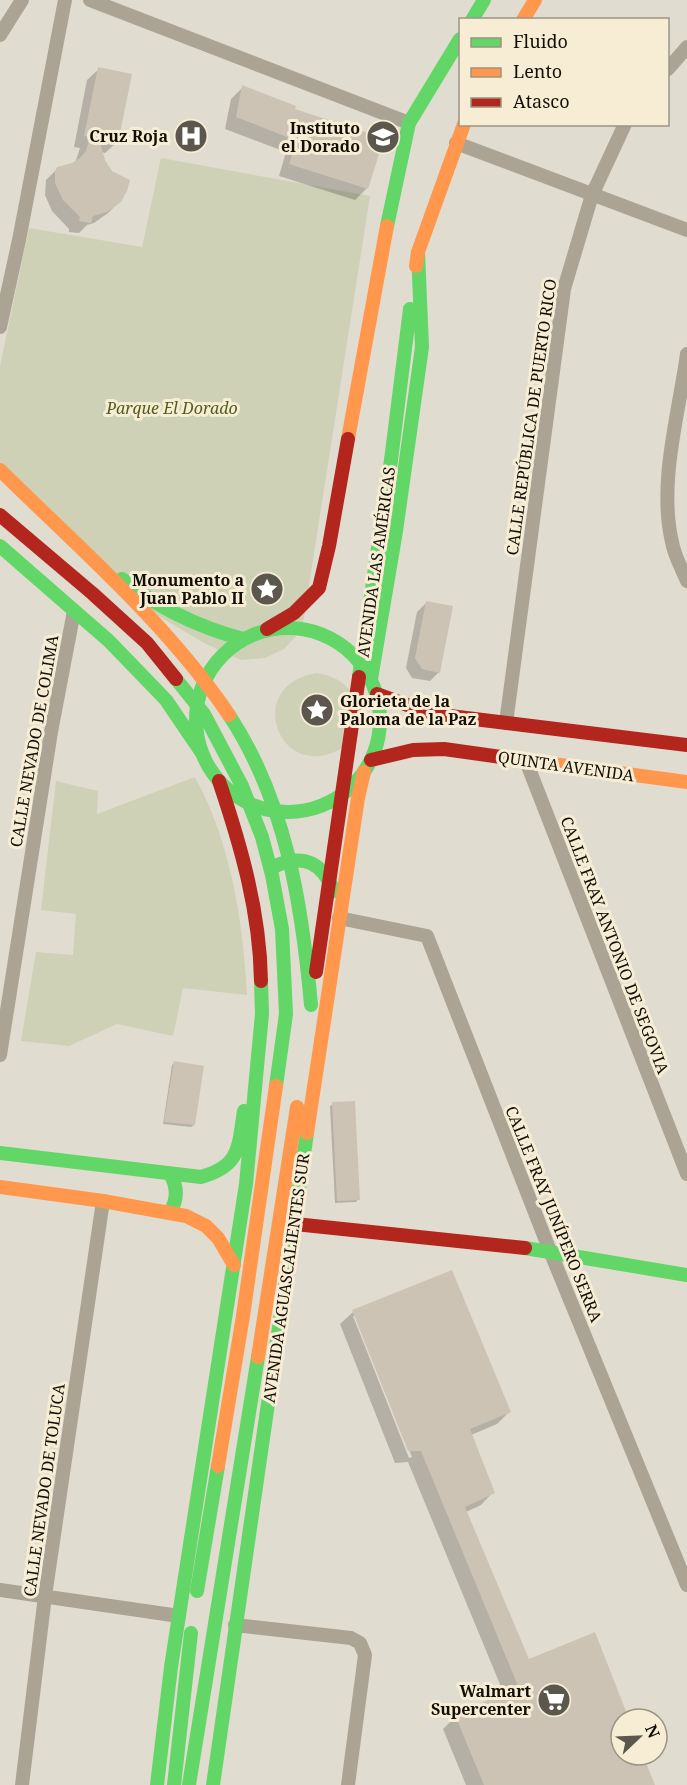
<svg xmlns="http://www.w3.org/2000/svg" width="687" height="1785" viewBox="0 0 687 1785" font-family="'Noto Serif',serif">
<style>
.green{fill:#ced1b5}
.water{fill:#87adc4}
.shadow{fill:#0003;fill-rule:evenodd}
.building{fill:#cdc3b5}
.lines{fill:none;stroke-linecap:round;stroke-linejoin:round}
.street{stroke:#aba495;stroke-width:14}
.fast{stroke:#63d668;stroke-width:14}
.slow{stroke:#ff974d;stroke-width:14}
.jam{stroke:#b3261e;stroke-width:14}
.fast-bridge{stroke:#63d668;stroke-width:14}
.slow-bridge{stroke:#ff974d;stroke-width:14}
.jam-bridge{stroke:#b3261e;stroke-width:14}
.labels{text-anchor:middle;stroke-width:6;stroke-linejoin:round;paint-order:stroke}
.poi-label{font-size:16px;font-weight:bold;fill:#130f07;stroke:#f7edd5;text-anchor:end}
.park-label{font-size:16px;font-style:italic;fill:#525d1c;stroke:#f7edd5}
.street-label{font-size:16px;fill:#130f07;stroke:#f7edd5}
</style>
<rect width="100%" height="100%" fill="#e1dcd0"/>
<!-- green -->
<path class="green" d="M161,158L370,196L302,630L284,649L265,658L241,660L204,643L142,606L0,462V366L29,228L142,247Z
M317,673C334,676 343,681 353,694L345,746C281,789 240,685 317,673Z
M195,777C231,843 243,921 247,995L183,988L173,1036L117,1024L69,1046L21,1041L36,952L73,955L76,914L41,910L56,781L98,791L97,814Z"/>
<!-- water -->
<path class="water" d="M251 590a16 16 0 1 1 32 0a16 16 0 1 1-32 0Z"/>
<!-- shadow -->
<path class="shadow" d="M99,69L117,142L105,153L101,152L120,201L108,213L94,223L87,225L79,233L69,232V229L52,211L45,195L46,180L58,168L75,163L80,148L74,147L87,80Z
M243,87L293,110L382,139L366,189L355,200L279,176L286,152L225,129L231,99Z
M426,603L439,672L430,681L412,678L406,668L417,612Z
M175,1062L194,1125L191,1127L163,1124L172,1065Z
M333,1104L358,1199L356,1202L335,1203L330,1106Z
M353,1312L509,1412L497,1424L471,1435L493,1492L481,1505L466,1512L528,1661L628,1719H621V1755H642L653,1785H466L443,1729L456,1716L504,1694L408,1462L395,1463L340,1324ZM353,1316H356L412,1457L409,1458Z"/>
<!-- building -->
<path class="building" d="M98,67L132,74L118,143L99,139L105,160L112,171L130,180L127,191L121,202L107,212L93,216L91,223L79,221L80,217L63,200L55,183V172L57,167L72,163L80,158L86,151L90,137L84,136Z
M242,85L296,106L295,109L384,138L368,189L289,164L297,141L236,117Z
M426,601L453,606L440,673L422,669L415,658Z
M174,1061L204,1066L195,1125L164,1122Z
M355,1101L360,1200L337,1201L332,1102Z
M452,1270L511,1412L470,1429L495,1493L465,1507L529,1659L595,1632L629,1719H621V1755H643L655,1785H484L455,1715L518,1686L421,1451H408L352,1310Z"/>
<g class="lines">
<!-- street -->
<path class="street" d="M90,0L409,123
M0,35L22,0
M668,69L687,47
M456,143L687,230
M0,327L19,240L65,0
M687,354C679,413 658,483 672,542C674,555 682,569 687,581
M506,723L564,289L592,195L625,124
M526,761L687,1174
M339,918L427,936L550,1251L687,1585
M0,1055L51,732L74,611
M0,1590L179,1616
M235,1625L351,1638L360,1643L365,1655L348,1785
M22,1785L45,1596L103,1201"/>
<!-- fast -->
<path class="fast" d="M472,20L484,0
M387,226L409,123L460,39
M391,460L410,309
M0,546L109,641L166,700L202,753
M122,579C158,608 198,627 243,639
M196 720a92 92 0 1 1 184 0a92 92 0 1 1-184 0Z
M371,679L396,531L422,347L418,252
M275,866C304,853 322,863 334,891
M0,1153L201,1177C241,1166 238,1147 244,1111
M170,1174C178,1187 178,1199 170,1212
M525,1248L687,1275
M157,1785L171,1667L246,1184L262,1014L261,981
M174,1785L191,1633
M189,1785L258,1357
M213,1785L307,1133"/>
<!-- slow -->
<path class="slow" d="M523,20L535,0
M416,266L418,252L464,124
M348,439L387,226
M508,758L687,782
M307,1133L358,798L364,772
M0,1187L103,1201L186,1216L206,1226L218,1238L234,1265
M258,1357L297,1107"/>
<!-- jam -->
<path class="jam" d="M267,629L294,613L319,588L329,546L348,439
M377,694L424,711L450,716L687,745
M371,760L413,750L444,749L508,758
M219,781C241,846 260,912 261,981
M295,1224L525,1248"/>
<!-- fast-bridge -->
<path class="fast-bridge" d="M359,677L391,460
M176,679L204,714L242,786L262,837L272,875L282,929L286,1014L276,1086
M229,715C286,802 302,904 311,1005
M197,1591L218,1466"/>
<!-- slow-bridge -->
<path class="slow-bridge" d="M0,470C79,548 166,622 229,715
M218,1466L243,1316L276,1086"/>
<!-- jam-bridge -->
<path class="jam-bridge" d="M0,515L92,593L147,643L176,679
M316,972L359,677"/>
</g>
<!-- icons -->
<defs>
<symbol id="hospital-disc" viewBox="-11 -11 22 22"><circle r="9.5" fill="#5b574d" stroke="#f7edd5"/><path d="M-5-5h3v3.5h4V-5h3V5h-3V1.5h-4V5h-3Z" fill="#fff"/></symbol>
<symbol id="university-disc" viewBox="-11 -11 22 22"><circle r="9.5" fill="#5b574d" stroke="#f7edd5"/><path d="M0-5L7-2L0 1L-7-2ZM-4 1L0 2.5L4 1V4Q0 6-4 4Z" fill="#fff"/></symbol>
<symbol id="sight-disc" viewBox="-11 -11 22 22"><circle r="9.5" fill="#5b574d" stroke="#f7edd5"/><path d="M0-6L1.8-2.2L6-1.7L2.9 1.2L3.7 5.4L0 3.3L-3.7 5.4L-2.9 1.2L-6-1.7L-1.8-2.2Z" fill="#fff"/></symbol>
<symbol id="supermarket-disc" viewBox="-11 -11 22 22"><circle r="9.5" fill="#5b574d" stroke="#f7edd5"/><path d="M-6-5.5h2.5l.6 2H6L4.5 2H-2.5L-4.4-4H-6ZM-1.5 3.2a1.3 1.3 0 1 0 .1 0ZM3 3.2a1.3 1.3 0 1 0 .1 0Z" fill="#fff"/></symbol>
</defs>
<g fill-rule="evenodd">
<use href="#hospital-disc" x="172" y="117" width="38" height="38"/>
<use href="#university-disc" x="364" y="118" width="38" height="38"/>
<use href="#sight-disc" x="248" y="570" width="38" height="38"/>
<use href="#sight-disc" x="298" y="691" width="38" height="38"/>
<use href="#supermarket-disc" x="535" y="1681" width="38" height="38"/>
</g>
<g class="labels">
<!-- poi labels -->
<g class="poi-label">
<text x="360" y="134">Instituto<tspan x="360" dy="18">el Dorado</tspan></text>
<text x="168" y="142">Cruz Roja</text>
<text x="244" y="586">Monumento a<tspan x="244" dy="18">Juan Pablo II</tspan></text>
<text x="340" y="707" text-anchor="start">Glorieta de la<tspan x="340" dy="18">Paloma de la Paz</tspan></text>
<text x="531" y="1697">Walmart<tspan x="531" dy="18">Supercenter</tspan></text>
</g>
<!-- park labels -->
<g class="park-label">
<text x="172" y="414">Parque El Dorado</text>
</g>
<!-- street labels -->
<g class="street-label">
<text transform="translate(531 417) rotate(-82)" y="6">CALLE REPÚBLICA DE PUERTO RICO</text>
<text transform="translate(376 562) rotate(-82)" y="6">AVENIDA LAS AMÉRICAS</text>
<text transform="translate(34 741) rotate(-80)" y="6">CALLE NEVADO DE COLIMA</text>
<text transform="translate(566 766) rotate(8)" y="6">QUINTA AVENIDA</text>
<text transform="translate(615 945) rotate(69)" y="6">CALLE FRAY ANTONIO DE SEGOVIA</text>
<text transform="translate(554 1214) rotate(68)" y="6">CALLE FRAY JUNÍPERO SERRA</text>
<text transform="translate(286 1278) rotate(-82)" y="6">AVENIDA AGUASCALIENTES SUR</text>
<text transform="translate(44 1490) rotate(-82)" y="6">CALLE NEVADO DE TOLUCA</text>
</g>
</g>
<!-- legend -->
<rect x="459" y="18" width="210" height="108" fill="#f7edd5" stroke="#9c9483" stroke-width="1.5"/>
<rect x="471" y="38" width="30" height="9" fill="#63d668" stroke="#9c9483" stroke-width="1.5"/>
<text x="513" y="48" font-size="18" fill="#130f07">Fluido</text>
<rect x="471" y="68" width="30" height="9" fill="#ff974d" stroke="#9c9483" stroke-width="1.5"/>
<text x="513" y="78" font-size="18" fill="#130f07">Lento</text>
<rect x="471" y="98" width="30" height="9" fill="#b3261e" stroke="#9c9483" stroke-width="1.5"/>
<text x="513" y="108" font-size="18" fill="#130f07">Atasco</text>
<!-- north arrow -->
<g transform="translate(639 1737) rotate(67)"><circle r="28" fill="#f7edd5" stroke="#9c9483" stroke-width="1.5"/>
<path d="M0-4.5L10 22L0 15L-10 22Z" fill="#5b574d"/>
<text y="-9" font-size="16" font-weight="bold" text-anchor="middle" fill="#130f07">N</text>
</g>
</svg>
